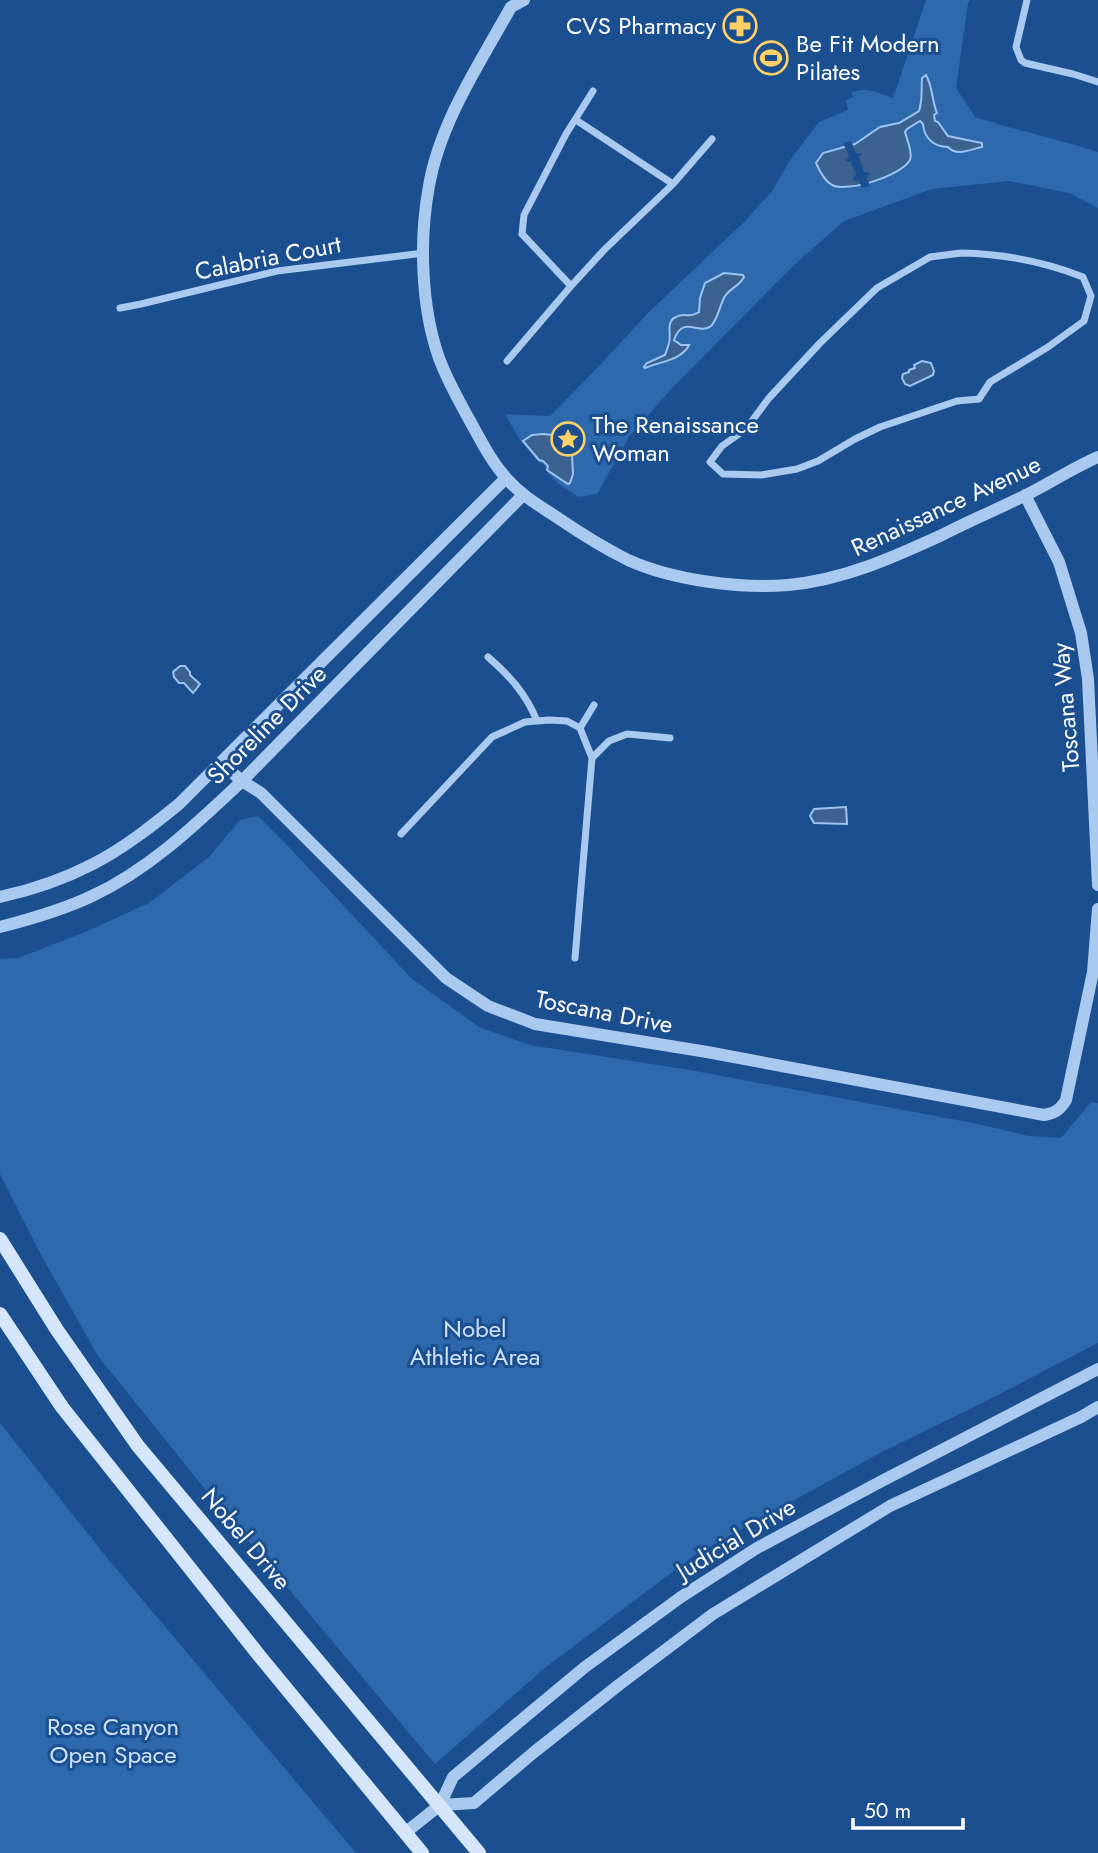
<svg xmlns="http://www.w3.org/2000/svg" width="1098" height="1853" viewBox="0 0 1098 1853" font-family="Jost,sans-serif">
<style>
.green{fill:#2e69ad}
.water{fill:#3c6290;stroke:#9cc4f0;stroke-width:2}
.pier{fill:#1b4f8f}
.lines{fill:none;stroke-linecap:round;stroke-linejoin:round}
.minor{stroke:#a9c9ee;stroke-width:7}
.tertiary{stroke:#a9c9ee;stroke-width:12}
.secondary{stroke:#d6e6fa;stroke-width:14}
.labels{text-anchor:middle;stroke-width:6;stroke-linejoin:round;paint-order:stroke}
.poi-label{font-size:24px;fill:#fff;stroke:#1b4f8f;text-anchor:start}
.street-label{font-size:24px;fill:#fff;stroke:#1b4f8f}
.park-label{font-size:24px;fill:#cfe3fa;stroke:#1b4f8f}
</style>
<rect width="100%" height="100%" fill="#1b4f8f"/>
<!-- green -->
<path class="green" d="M926,0H970L968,3L956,88L975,117C1015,130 1057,139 1098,152V208L1069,193L1009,181L932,189L844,221L792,267L673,387L629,437L597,494L579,497C567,490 547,478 544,464L539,463L520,440L505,414L550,416L600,365L647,314L745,221L773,190L790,160L819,122L848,110L846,100L853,97L851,93C866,86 878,93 893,98Z
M258,816L287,845L412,979L479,1027L530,1045L690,1070L978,1124L1028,1136L1061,1138L1091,1102L1098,1103V1343L982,1403L878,1454L695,1555L546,1667L435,1764L209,1494L98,1356L41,1255L0,1174V959L18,958L83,933L149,903L209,857L240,820Z
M0,1423L108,1559L356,1853H0Z"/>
<!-- water -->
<path class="water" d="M926,75C933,87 932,102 937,113L934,115L935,121L938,122L948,136L982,143V147C971,149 957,157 948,147C934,147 924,138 923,124L920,121L907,129L905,132C907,140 913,152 910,160C902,175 848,193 832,185C825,181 819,170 816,163L823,153L855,144L880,127L899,123L919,111C923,98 921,91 922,78Z
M724,273L743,275L744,277C739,287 731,287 725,296C720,304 718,319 711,326C699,336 683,314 674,340L681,345H689C682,360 659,362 645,368L644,367L647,363L665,355C666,351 668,348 669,343C672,334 665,322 676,317C685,312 689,319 699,312L700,298L705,283Z
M922,361L931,363L934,371L933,375L910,386L905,384L902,378L903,374L909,372V370L915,368L914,365Z
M543,434L553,435C554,447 560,455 572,455L573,474L570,483L568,484L547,470L548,466L543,461L539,460L523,441L532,435Z
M180,666H185L190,672V675L200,684L193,693L184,683H179L174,677L173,672Z
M846,807L847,824L814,823L810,816L814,809Z"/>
<!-- pier -->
<path class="pier" d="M851,141L856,153L862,154L859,158L864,172L870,173L867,178L870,186L862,188L859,181L852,180L856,174L851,162L845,161L849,156L843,143Z"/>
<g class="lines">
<!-- minor -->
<path class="minor" d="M1027,0L1016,47L1021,60L1025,63L1073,74L1098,82
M576,120L673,184
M522,234L524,215L566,134L593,91
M522,234L571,286
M961,253C1004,254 1043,261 1083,277L1091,296L1084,321L1048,347L990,382L979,399L957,401L880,427L855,439L818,461L797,469L761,475L723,474L710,462L722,446L746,429L769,398L820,343L877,288L930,257Z
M120,308L141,304L277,271L424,253
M507,361L571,286L605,249L673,184L712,139
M488,657C510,676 526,694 537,721
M580,728L594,705
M592,758L609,741L627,734L670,738
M401,834L492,737L525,722L549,720L567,721L580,728L592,758L575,958"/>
<!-- tertiary -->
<path class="tertiary" d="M524,0L511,7C480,63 440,122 429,186C419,239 421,307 439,358C447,380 459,401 470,421C481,441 492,463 508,480C522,496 540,506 558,518C580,533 604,548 628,560C672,580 740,589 788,585C843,580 892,558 942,535C969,521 998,509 1026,495C1050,483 1073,468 1098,457
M1025,495L1059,562L1081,633L1088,679L1098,885
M221,763L242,781L261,793L446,978L488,1006L535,1024L707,1052L1044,1115C1055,1113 1060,1110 1066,1100L1093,972L1098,909
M0,897C32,890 64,879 93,864C124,848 152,826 179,804L506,478
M0,927C31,919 63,910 92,896C150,869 196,824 242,781L523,495
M440,1805L474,1803L533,1753L620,1684L713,1614L890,1506L1081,1417L1098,1407
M405,1833L440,1805L453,1777L585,1667L681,1597L757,1548L878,1483L1098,1369"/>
<!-- secondary -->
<path class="secondary" d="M0,1239L57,1330L138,1446L479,1853
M0,1314L62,1407L262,1659L422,1853"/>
</g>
<!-- icons -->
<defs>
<symbol id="pharmacy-ring" viewBox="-11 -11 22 22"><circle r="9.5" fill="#1b4f8f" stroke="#ffd166" stroke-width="1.5"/><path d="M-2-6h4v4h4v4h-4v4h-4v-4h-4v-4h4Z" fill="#ffd166"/></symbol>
<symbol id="stadium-ring" viewBox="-11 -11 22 22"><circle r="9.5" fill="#1b4f8f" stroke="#ffd166" stroke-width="1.5"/><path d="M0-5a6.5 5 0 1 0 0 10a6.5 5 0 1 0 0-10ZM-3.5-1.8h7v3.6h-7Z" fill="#ffd166"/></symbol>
<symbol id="sight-ring" viewBox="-11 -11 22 22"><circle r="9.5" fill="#1b4f8f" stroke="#ffd166" stroke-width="1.5"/><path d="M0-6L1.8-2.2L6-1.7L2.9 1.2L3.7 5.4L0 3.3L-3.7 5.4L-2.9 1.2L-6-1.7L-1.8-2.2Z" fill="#ffd166"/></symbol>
</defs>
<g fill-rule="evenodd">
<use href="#pharmacy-ring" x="721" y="7" width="38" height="38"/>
<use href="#stadium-ring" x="752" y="39" width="38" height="38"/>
<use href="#sight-ring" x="549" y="420" width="38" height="38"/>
</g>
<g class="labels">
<!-- poi labels -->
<g class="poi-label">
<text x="716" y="34" text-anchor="end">CVS Pharmacy</text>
<text x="796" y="52">Be Fit Modern<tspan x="796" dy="28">Pilates</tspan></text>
<text x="592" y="433">The Renaissance<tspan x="592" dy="28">Woman</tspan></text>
</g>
<!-- street labels -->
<g class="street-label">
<text transform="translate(268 258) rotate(-11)" y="8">Calabria Court</text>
<text transform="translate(946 506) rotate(-25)" y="8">Renaissance Avenue</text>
<text transform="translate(1066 707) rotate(-95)" y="8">Toscana Way</text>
<text transform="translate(267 725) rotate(-45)" y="8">Shoreline Drive</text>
<text transform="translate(604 1012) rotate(11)" y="8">Toscana Drive</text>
<text transform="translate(246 1539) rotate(50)" y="8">Nobel Drive</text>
<text transform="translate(736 1539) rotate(-31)" y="8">Judicial Drive</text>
</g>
<!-- park labels -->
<g class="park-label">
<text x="475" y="1337">Nobel<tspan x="475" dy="28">Athletic Area</tspan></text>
<text x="113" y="1735">Rose Canyon<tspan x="113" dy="28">Open Space</tspan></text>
</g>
</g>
<!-- scale -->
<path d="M853 1818v10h110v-10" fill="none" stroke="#ffffff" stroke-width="3.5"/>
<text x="864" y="1818" font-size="21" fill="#ffffff" stroke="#1b4f8f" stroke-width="5" paint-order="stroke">50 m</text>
</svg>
